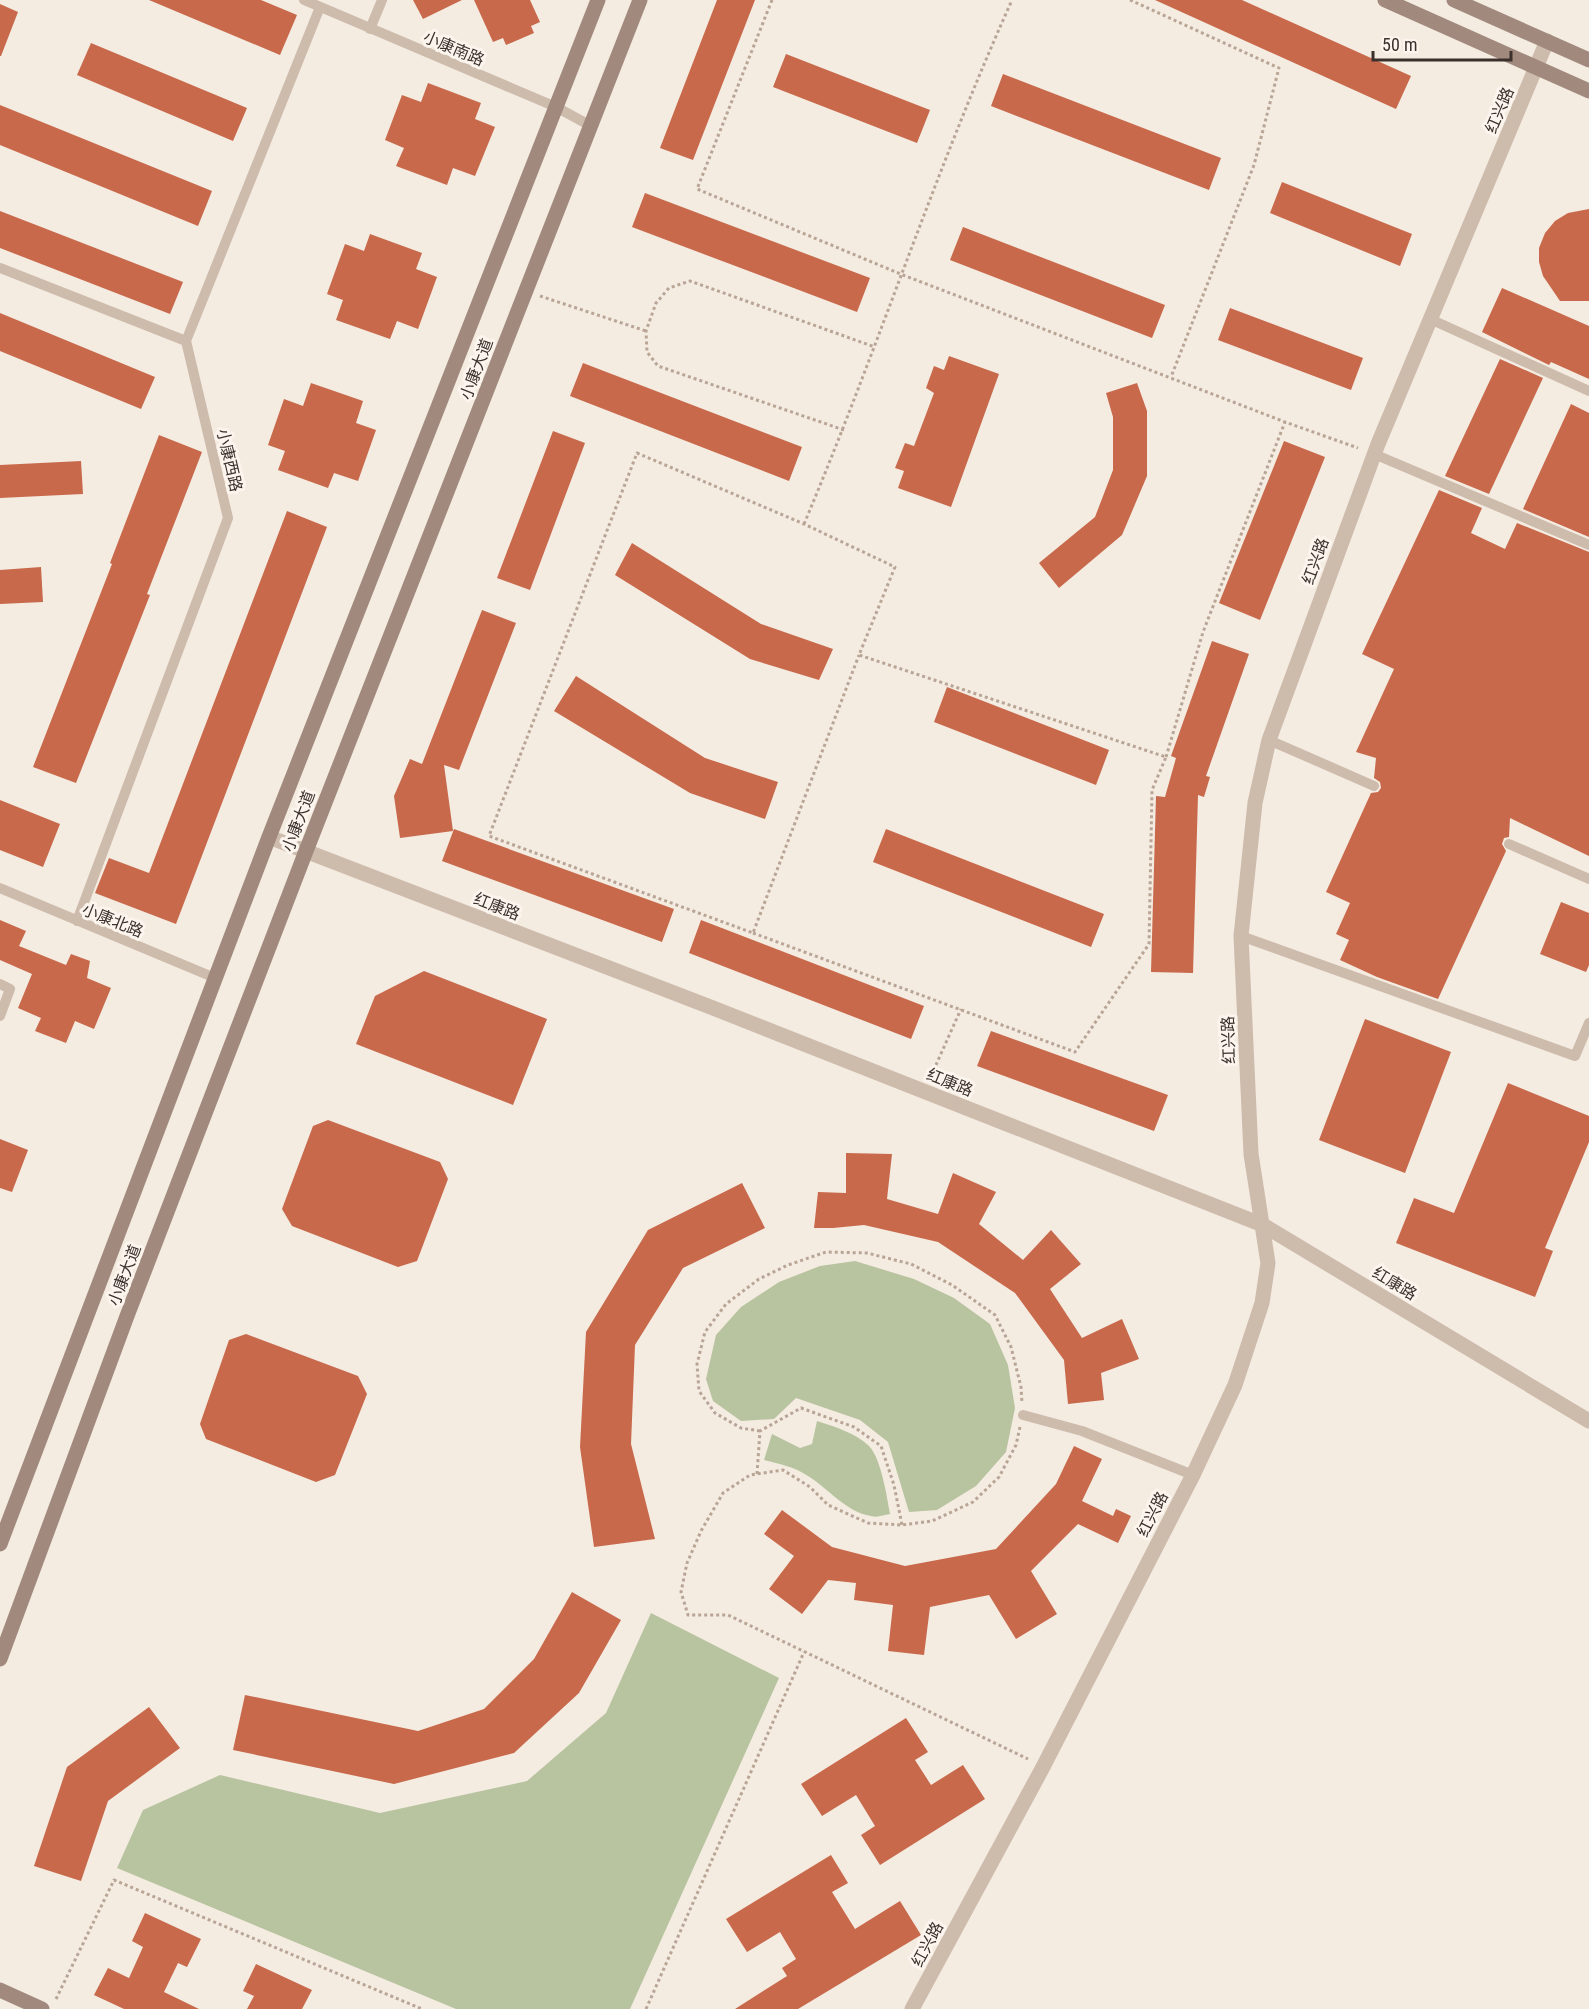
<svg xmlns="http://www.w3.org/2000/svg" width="1589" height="2009" viewBox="0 0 1589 2009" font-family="'Roboto Condensed','Noto Sans SC',sans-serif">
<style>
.green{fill:#b8c4a0}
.building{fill:#c8694b}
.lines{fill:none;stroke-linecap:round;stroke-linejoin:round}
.path{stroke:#b9a596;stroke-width:3;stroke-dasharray:3 3;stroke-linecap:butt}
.lane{stroke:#cdbbac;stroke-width:10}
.street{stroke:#cdbbac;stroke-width:15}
.secondary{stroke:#a18a7d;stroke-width:15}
.labels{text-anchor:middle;stroke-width:6;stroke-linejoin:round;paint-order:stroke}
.street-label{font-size:16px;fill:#3b302b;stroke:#fbf5ee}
</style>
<rect width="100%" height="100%" fill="#f4ebe1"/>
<!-- green -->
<path class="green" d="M855,1261L914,1279L954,1298L990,1324L1008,1365L1015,1408L1006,1452L976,1486L937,1510L909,1512L888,1442L860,1420L796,1398L774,1419L741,1421L713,1401L706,1379L716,1335L741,1307L779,1282L820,1266Z
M817,1421C835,1427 856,1433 869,1446C881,1458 887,1497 890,1514C884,1515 877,1518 871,1516C846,1512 829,1489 808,1476C795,1467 780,1464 764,1460L772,1434L800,1448L812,1444Z
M651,1613L779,1678L630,2009H456L117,1868L143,1810L220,1775L380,1813L527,1781L606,1713Z"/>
<!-- building -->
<path class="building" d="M149,0H261L297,15L280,55Z
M413,0H462L423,19Z
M474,0H530L540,22L531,26L534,33L506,45L503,38L493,42Z
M717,0H755L693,160L660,148Z
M1155,0H1242L1411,76L1396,109Z
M0,4L18,12L1,56H0Z
M91,43L247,108L233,141L77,75Z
M786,54L930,110L917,143L773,87Z
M1003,74L1221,158L1209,190L991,106Z
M428,83L481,103L475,119L495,127L475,176L453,168L447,185L396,166L404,148L385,140L402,95L421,102Z
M0,105L212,191L198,226L0,145Z
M1282,182L1412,234L1400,266L1270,213Z
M645,193L870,278L857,312L632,227Z
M1589,209V301H1560L1543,276L1539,262V248L1545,233L1555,221L1568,213Z
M0,211L183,282L170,314L0,248Z
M963,227L1165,305L1152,338L950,260Z
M370,234L422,253L416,269L437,277L418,329L397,321L390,339L336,320L343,300L327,294L345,244L364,251Z
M1502,288L1589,326V379L1551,362L1549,365L1482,332Z
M1230,308L1363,358L1351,390L1218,340Z
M0,313L155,377L141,409L0,351Z
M949,356L999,374L951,507L898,488L904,471L895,468L905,443L914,446L934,393L926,388L934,366L944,370Z
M1500,359L1543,378L1489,494L1445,476Z
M583,363L802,447L789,481L570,396Z
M311,383L363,401L356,423L376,430L358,481L334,473L328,488L278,470L285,451L268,445L284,399L303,406Z
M1137,383L1147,411V476L1122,535L1059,588L1039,563L1095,517L1113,470V417L1106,393Z
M1571,404L1589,413V537L1523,509Z
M553,431L585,443L530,590L497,578Z
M159,435L202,452L147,594L150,595L76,783L33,767L112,564L110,563Z
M1284,441L1325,457L1260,620L1219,603Z
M81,461L83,494L0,498V465Z
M1439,490L1482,508L1471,533L1505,549L1517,523L1589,552V856L1510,818L1509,837L1504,838L1502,844L1506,851L1438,999L1377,977L1340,960L1349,940L1336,934L1350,903L1326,892L1371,793L1378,792L1381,788L1380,782L1374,778L1376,758L1356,752L1394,669L1362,654Z
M287,511L327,527L176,924L95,893L109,858L149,873Z
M632,543L761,624L833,649L819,680L750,659L615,575Z
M41,567L43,602L0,604V570Z
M482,610L516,623L459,770L444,765L453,831L400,838L394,796L410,759L422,764Z
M1212,641L1249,654L1206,776L1210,777L1204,797L1198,795L1193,973L1151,972L1156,796L1165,797L1176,758L1171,756Z
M576,676L705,758L778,782L765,819L690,793L554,711Z
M947,687L1109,750L1096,785L934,722Z
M0,800L60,824L43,867L0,850Z
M454,829L674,909L662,942L442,861Z
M886,829L1104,914L1091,947L873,862Z
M1561,902L1589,913V965L1586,972L1540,954Z
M0,920L26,931L19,946L66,965L71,954L90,961L87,978L111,988L94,1029L75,1021L66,1043L35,1031L41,1018L18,1008L32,974L0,960Z
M701,920L924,1006L911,1039L689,953Z
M424,971L547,1019L513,1105L356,1044L375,996Z
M1365,1019L1451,1052L1405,1173L1319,1140Z
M991,1031L1168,1095L1154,1131L977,1066Z
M1508,1083L1589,1116V1142L1545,1248L1553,1251L1535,1297L1396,1243L1414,1198L1454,1213Z
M328,1120L440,1162L448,1179L417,1261L398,1267L292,1226L282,1209L313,1126Z
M0,1139L28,1150L12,1192L0,1188Z
M846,1153L892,1154L887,1199L938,1214L953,1173L996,1192L979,1224L1023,1260L1051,1230L1081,1264L1050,1289L1082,1338L1122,1319L1139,1359L1101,1373L1104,1400L1068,1404L1064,1360L1015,1293L938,1242L864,1225L833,1228H814L818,1192L846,1193Z
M742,1183L765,1228L683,1268L635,1345L631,1444L655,1539L594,1547L580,1447L586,1332L648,1230Z
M246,1334L358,1376L367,1394L335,1475L316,1482L206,1439L200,1424L229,1340Z
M1074,1446L1102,1459L1082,1501L1113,1516L1116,1509L1131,1516L1118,1543L1078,1524L1031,1571L1057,1614L1016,1639L989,1595L930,1607L924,1655L888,1651L893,1605L854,1600L856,1583L828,1580L802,1614L769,1589L794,1556L764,1534L782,1510L832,1547L905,1566L996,1549L1056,1484Z
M572,1592L621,1620L579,1693L514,1753L394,1784L233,1750L245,1695L418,1731L484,1709L534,1659Z
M149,1707L180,1748L108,1801L81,1881L34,1866L67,1767Z
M906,1718L928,1752L915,1760L931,1785L963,1765L985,1799L880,1865L861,1835L875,1826L856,1795L822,1816L801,1784Z
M831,1855L848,1883L832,1892L855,1929L900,1901L921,1935L798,2009H735L787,1976L782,1968L796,1959L780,1932L747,1952L726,1919Z
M145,1913L201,1939L187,1967L178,1963L164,1992L199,2009H124L94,1995L108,1968L129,1978L143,1947L132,1941Z
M256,1964L312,1990L302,2009H247L254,1996L243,1991Z"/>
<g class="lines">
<!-- path -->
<path class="path" d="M772,0L697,189L903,275L1285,422L1358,448
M1130,0L1279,68L1254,165L1171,377
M540,296L646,331
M844,430L658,366L647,352L646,331L656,303L669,288L690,281L875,347
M804,524C877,351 935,171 1012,0
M1166,757L1203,632L1285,422
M753,933L1075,1052L1149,944L1152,790L1166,757L859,655L895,567L804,524L637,453L489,836L753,933L859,655
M931,1076L961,1009
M1020,1427L1016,1445L999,1477L973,1502L932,1521L902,1525L868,1523L828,1505L810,1487L783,1470L750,1475L723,1493L701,1531L687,1563L681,1592L688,1615H728L1028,1759
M760,1431L741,1428L715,1413L699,1391L697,1364L705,1332L726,1304L759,1279L788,1265L826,1252L867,1253L911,1264L952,1285L995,1315L1011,1347L1021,1387L1022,1403
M757,1474L760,1431L801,1408L854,1427L881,1446L894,1485L902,1525
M56,1999L114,1880L422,2009
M646,2009L804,1652"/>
<!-- lane -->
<path class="lane" d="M304,0L556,107L591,126
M370,29L382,0
M0,268L186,341
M1430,319L1589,391
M1374,454L1589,545
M1269,740L1374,786
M1509,844L1589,879
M0,888L215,978
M77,921L228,518L186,341L320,7
M1241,936L1575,1056L1589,1023
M0,984L10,989L0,1016
M1023,1415L1082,1431L1193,1475"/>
<!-- street -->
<path class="street" d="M269,837L713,1008L1263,1225L1589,1421
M912,2009L1043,1767L1193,1475L1235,1385L1262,1303L1268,1263L1251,1154L1241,936L1255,803L1269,740L1378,444L1547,41"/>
<!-- secondary -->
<path class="secondary" d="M1385,0L1589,91
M1454,0L1589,60
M0,1544L269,837L598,0
M0,1659L127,1316L306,851L640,0
M0,1990L42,2009"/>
</g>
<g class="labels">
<!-- street labels -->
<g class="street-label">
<text transform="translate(454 48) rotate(23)" y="6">小康南路</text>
<text transform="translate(1499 110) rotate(-67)" y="6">红兴路</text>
<text transform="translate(476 369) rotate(-69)" y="6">小康大道</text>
<text transform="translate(230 460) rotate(77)" y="6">小康西路</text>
<text transform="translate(1315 561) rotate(-70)" y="6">红兴路</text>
<text transform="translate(298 821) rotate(-69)" y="6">小康大道</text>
<text transform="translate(497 906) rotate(21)" y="6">红康路</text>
<text transform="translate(113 920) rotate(22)" y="6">小康北路</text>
<text transform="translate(1228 1040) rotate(-92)" y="6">红兴路</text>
<text transform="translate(950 1082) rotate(22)" y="6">红康路</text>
<text transform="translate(124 1275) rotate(-69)" y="6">小康大道</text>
<text transform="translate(1395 1283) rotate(31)" y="6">红康路</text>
<text transform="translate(1152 1514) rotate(-63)" y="6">红兴路</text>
<text transform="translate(927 1944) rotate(-62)" y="6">红兴路</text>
</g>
</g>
<!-- scale -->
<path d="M1373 51v9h138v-9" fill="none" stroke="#3b302b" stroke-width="3"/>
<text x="1382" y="51" font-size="18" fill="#3b302b" stroke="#fbf5ee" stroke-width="4.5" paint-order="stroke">50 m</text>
</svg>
